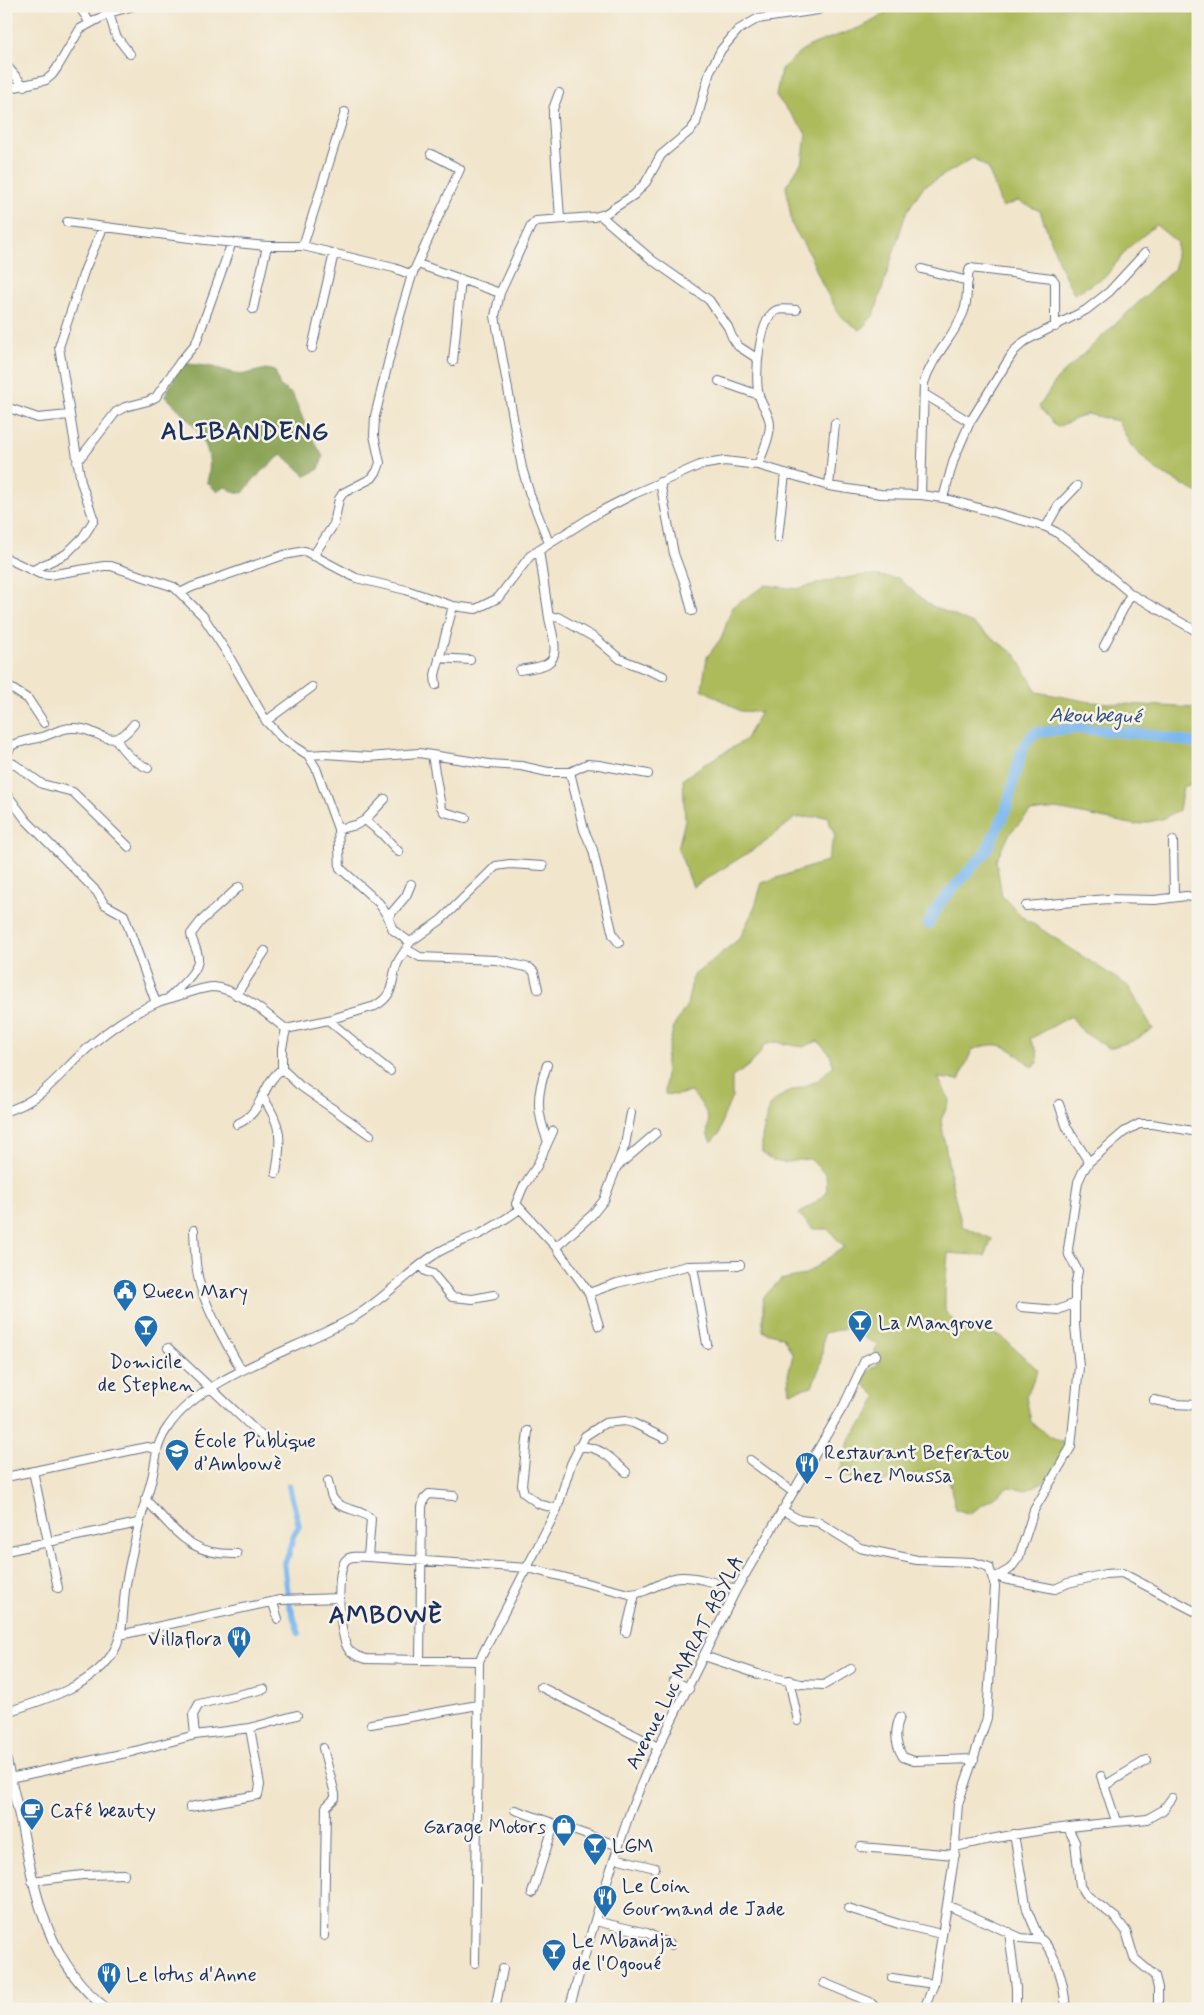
<svg xmlns="http://www.w3.org/2000/svg" width="1204" height="2015" viewBox="0 0 1204 2015" font-family="Mynerve,sans-serif">
<style>
.green{fill:#aebb5d;stroke:#64755e}
.forest{fill:#8aa354;stroke:#526959}
.lines{fill:none;stroke-linecap:round;stroke-linejoin:round}
.canal{stroke:#7bb8ee;stroke-width:6}
.river{stroke:#7bb8ee;stroke-width:11}
.minor-casing{stroke:#666f84;stroke-width:10}
.major-casing{stroke:#666f84;stroke-width:11}
.minor{stroke:#fff;stroke-width:8}
.major{stroke:#fff;stroke-width:9}
.labels{text-anchor:middle;stroke-width:5;stroke-linejoin:round;paint-order:stroke}
.poi-label{font-size:20px;fill:#1b2f5e;stroke:#f7f3e8;text-anchor:start}
.street-label{font-size:20px;fill:#1b2f5e;stroke:#f7f3e8}
.water-label{font-size:21px;font-style:italic;fill:#335182;stroke:#f7f3e8}
.district-label{font-size:25px;font-weight:bold;letter-spacing:1px;fill:#1b2f5e;stroke:#f7f3e8}
</style>
<rect width="100%" height="100%" fill="#f7f3e8"/>
<filter id="ink" filterUnits="userSpaceOnUse"><feTurbulence type="fractalNoise" baseFrequency=".02" numOctaves="2"/><feDisplacementMap in="SourceGraphic" scale="10" xChannelSelector="R" yChannelSelector="G"/><feConvolveMatrix kernelMatrix="1 2 1 2 8 2 1 2 1" color-interpolation-filters="sRGB"/></filter>
<filter id="wash" filterUnits="userSpaceOnUse"><feTurbulence type="fractalNoise" baseFrequency=".0096" numOctaves="4" result="noise"/><feDisplacementMap in="SourceGraphic" scale="20" xChannelSelector="R" yChannelSelector="G"/><feGaussianBlur stdDeviation="1.12" result="paint"/><feColorMatrix in="noise" values="0 0 0 0 0 0 0 0 0 0 0 0 0 0 0 0 0 1.4 0 .05"/><feComposite in="paint" operator="in"/></filter>
<g filter="url(#wash)">
<rect width="100%" height="100%" fill="#f1e5cb"/>
<!-- green -->
<path class="green" d="M892,6H1198V493L1156,470L1132,447L1118,421L1087,414L1057,427L1039,407L1057,379L1175,268L1177,242L1156,225L1129,247L1106,276L1074,294L1061,268L1040,211L1018,201L1002,207L988,168L973,158L923,187L906,213L874,315L860,330L840,316L823,286L809,253L792,225L786,186L803,160L806,133L776,96L781,69C791,61 801,50 812,45C839,33 871,29 892,6Z
M866,575L898,578L928,604L973,624L1016,655L1037,692L1091,702L1198,708V782L1183,787L1179,810L1162,819L1136,825L1057,809L1030,812L1010,833L996,860L1002,896L1024,918L1128,986L1153,1029L1133,1041L1109,1048L1083,1032L1071,1016L1030,1039L1037,1051L1038,1063L1032,1067C1009,1048 1003,1038 972,1050L959,1080L938,1078L950,1100L941,1120L951,1180L962,1226L992,1239L985,1256L948,1253L945,1291V1311L959,1327L1001,1336L1038,1370L1026,1397L1031,1422L1048,1435L1069,1446L1051,1478L1027,1490L1009,1487L969,1514L956,1509L948,1477L932,1471L887,1481L874,1487L839,1474L850,1438L868,1415L877,1397L861,1381L868,1372L880,1362L875,1352L877,1345L849,1328L824,1333L821,1364L812,1386L790,1392L788,1375L793,1355L783,1337L763,1331V1298L780,1280L804,1275L844,1247L828,1229H813L799,1214L827,1193L826,1175L810,1159C787,1160 782,1169 762,1153V1137L770,1105L784,1094L817,1081L833,1066L830,1054L818,1041L803,1047L775,1042L764,1045C757,1061 747,1068 732,1077V1097L723,1118L720,1133L711,1142C704,1130 710,1129 708,1119C706,1109 698,1099 691,1092L676,1095L665,1094L666,1059L674,1026L687,1005L693,976L740,938L755,906L762,883L827,861L835,836L827,816L795,818L764,843L693,887L678,849L685,820L683,779L703,765L745,740L761,712L740,711L702,689L707,657L722,637L732,607L766,585L796,589L832,580Z"/>
<!-- forest -->
<path class="forest" d="M182,363L213,367L241,375L266,369L275,371L280,386L293,395L305,424L323,457L319,469L306,476L282,454L254,479L243,493L234,492L226,487L216,491L207,482C218,443 190,421 165,396Z"/>
<g class="lines">
<!-- canal -->
<path class="canal" d="M289,1486L299,1526L293,1536L289,1554L284,1562L289,1603L299,1634"/>
<!-- river -->
<path class="river" d="M928,924L939,904L985,853L1006,810L1022,749L1034,733L1074,728L1154,735L1198,744"/>
</g>
</g>
<g filter="url(#ink)">
<g class="lines">
<defs>
<path id="minor" d="M79,6L90,23
M109,13L116,36L130,54
M6,65L24,86
M6,89L46,80L52,75L57,68L80,29L109,13L133,6
M559,93L553,109V118L560,218
M601,216L652,260L709,300L728,327L732,337L738,346L758,359
M67,222L205,240L267,246H303L394,268L412,275
M303,246L345,112
M418,264L500,293
M922,269L968,281
M253,309L267,246
M312,348L334,253
M453,361L461,279
M719,381L759,395
M924,394L970,422
M6,407L38,418L69,415
M77,462L116,412L125,407L148,401L156,397L180,362L196,343L232,242
M758,465C763,452 770,437 770,424C769,413 761,405 759,395C754,378 759,317 777,310C782,308 790,310 796,310
M660,482L674,554L685,584L692,611
M829,486L835,423
M921,495L924,383C932,356 954,337 964,311C969,297 965,282 970,268L1052,278L1055,282V327
M943,498L954,459L970,422L1014,351L1025,341L1086,310L1109,292L1145,253
M1046,527L1058,506L1077,486
M778,538L785,473
M549,543L530,495L522,468L495,316L500,293L531,226L536,221L594,217L605,214L634,195L646,182L661,155L691,130L696,123L710,71L721,50L738,30L757,19L818,10
M539,550L549,618L558,617L595,638L620,659L663,676
M313,556L334,524L339,499L343,493L372,478L377,471L380,463L374,435L375,416L399,319L412,275L460,169L431,154
M6,558L40,574L49,575L104,566H111L174,587L180,593L192,587L284,555L305,551L356,578L406,590L453,606L476,609L498,598L530,556L601,511L634,494L700,465L725,461L758,465L829,486L880,494L921,495L943,498L1046,527L1056,532L1076,547L1131,594L1198,632
M33,570L66,554L83,537L94,520L81,482L59,347L85,269L103,228
M180,593L203,616L227,653L266,721L282,738L308,755L325,754L369,757L419,753L489,764L521,766L548,772H570L587,764L599,765L648,774
M1104,646L1131,594
M439,658L470,660
M520,670C528,668 541,668 548,663C561,655 551,630 549,618
M6,685L28,699L44,723
M436,685L435,675L453,606
M266,721L312,687
M116,739C123,752 134,762 148,768
M308,755L316,768L338,829L340,868L379,903L388,917L393,930L410,942L441,920L496,866L510,864L543,866
M432,755L441,807L444,812L466,818
M6,756L12,745C22,741 32,739 42,737C52,734 61,728 72,728C99,726 110,756 134,724
M6,761L14,764L42,784L73,792L129,847
M570,772L584,830L593,850L597,868L613,935L619,943
M6,793L26,820L97,892L104,904L124,915L156,1003
M365,820L385,799
M338,829L356,825L365,820L382,834L399,852
M1173,841L1174,896
M1026,906L1108,899L1155,900L1186,896L1198,898
M388,917L406,896L411,884
M410,942L406,949L420,957L496,960L530,968L534,972L538,989
M236,995L265,951
M169,998C178,988 199,972 198,958C198,950 192,942 191,934L201,921L239,887
M328,1020L375,1006C396,994 390,982 397,964C399,959 403,954 406,949
M286,1029L328,1020L390,1071
M547,1065C536,1096 536,1111 548,1142
M262,1096C282,1125 282,1139 276,1173
M1059,1104L1067,1128L1089,1162
M6,1111C37,1103 56,1079 78,1057C100,1036 128,1015 156,1003C165,999 175,997 185,994C195,991 204,987 214,987C238,989 268,1015 286,1029L282,1048V1069L299,1085L370,1135
M237,1124C263,1114 261,1084 282,1069
M553,1131L537,1166L523,1187L516,1204L556,1247L592,1215L604,1200L625,1145L631,1113
M619,1165L656,1133
M194,1230C195,1250 195,1272 202,1291C212,1320 227,1344 241,1370
M556,1247L589,1293L617,1283L687,1266L740,1265
M421,1266L425,1271L433,1274L452,1297L473,1299L494,1295
M691,1267L694,1272L707,1344
M589,1293L599,1326
M1021,1307L1058,1310L1075,1303
M168,1348L270,1444
M1154,1400L1174,1404L1198,1405
M528,1431L522,1485L524,1493L539,1504L557,1509
M578,1447C599,1445 612,1459 626,1472
M750,1460L793,1492
M33,1471L58,1588
M6,1477L147,1447L156,1449
M328,1481C329,1486 330,1492 332,1497C339,1511 361,1508 371,1519L368,1557
M145,1499C176,1530 189,1556 237,1554
M782,1510L800,1520L818,1522L860,1548L917,1560L973,1562L989,1567L995,1586L987,1718L958,1804L954,1858L947,1905L934,1984L924,2009
M6,1551L138,1523
M997,1576L1004,1579L1055,1589L1068,1583L1105,1574L1122,1573L1198,1613
M993,1579L1010,1569L1019,1557L1034,1510L1071,1447L1079,1367L1075,1325V1287L1078,1271L1069,1255L1068,1249L1078,1182L1083,1171L1089,1162L1124,1132L1139,1124H1152L1198,1132
M273,1603L278,1619
M626,1632L635,1594
M120,1635L280,1600L340,1598
M704,1656L758,1674L801,1684L824,1685L851,1669
M420,1660L422,1507L424,1499L429,1494L454,1496
M479,1661L366,1659C360,1657 353,1655 349,1650C339,1638 335,1571 346,1560C351,1555 362,1557 368,1557L528,1568L629,1594C645,1594 659,1583 674,1578C689,1574 722,1584 736,1590
M674,1680L689,1689
M789,1680L798,1721
M541,1687L658,1747
M6,1712C42,1701 97,1685 115,1649C125,1630 122,1605 126,1584C132,1549 141,1516 151,1482C157,1461 154,1446 168,1427C202,1375 301,1349 354,1317C383,1300 406,1274 434,1255C448,1245 464,1241 480,1234C494,1227 507,1218 520,1209
M900,1717C894,1731 895,1744 903,1757L914,1761L974,1759
M371,1724L478,1705
M195,1735L193,1715L199,1704L264,1689
M323,1748L335,1794V1798L326,1807L324,1936
M1101,1776L1116,1821
M10,1778L135,1751L195,1735L250,1728L297,1715
M1104,1786L1147,1760
M190,1807L258,1795L260,1785L250,1728
M515,1810L619,1846
M1068,1828L1075,1842L1080,1886L1085,1894L1116,1918L1126,1931L1134,1958L1155,1976L1158,1988V2009
M1014,1834L1027,1910L1039,1938
M861,1847L955,1855
M955,1847C1018,1831 1083,1825 1147,1819L1163,1810L1172,1798
M615,1858L655,1868
M32,1881L83,1875L124,1874
M532,1893L554,1825
M947,1905L1021,1938L1042,1940C1059,1958 1064,1985 1066,2009
M848,1908L899,1924L941,1934
M595,1921L647,1933L671,1945
M1009,1932L1016,1988V2009
M475,1963L479,1661L557,1509L571,1464L585,1436L605,1423L625,1421L633,1423L664,1438
M892,1978L934,1984
M824,1983L870,2002L877,2009
M495,2009L503,1969
M569,2009L603,1893L630,1812L648,1768L736,1590L844,1405L865,1360L876,1355"/>
<path id="major" d="M6,1759C11,1782 17,1804 22,1827C35,1895 48,1964 107,2009"/>
</defs>
<!-- minor casing -->
<use href="#minor" class="minor-casing"/>
<!-- major casing -->
<use href="#major" class="major-casing"/>
<!-- minor -->
<use href="#minor" class="minor"/>
<!-- major -->
<use href="#major" class="major"/>
</g>
</g>
<!-- icons -->
<defs>
<symbol id="civic-pin" viewBox="-11 -11 22 30"><path d="M0 17L-7.5 6A9.5 9.5 0 1 1 7.5 6Z" fill="#1f6fb2" stroke="#f7f3e8"/><path d="M-.6-6.5H3V-4.5H.6V-3L4-1V1h2V6H-6V1h2V-1L-.6-3ZM-1.2 2.5V6h2.4V2.5Z" fill="#fff"/></symbol>
<symbol id="bar-pin" viewBox="-11 -11 22 30"><path d="M0 17L-7.5 6A9.5 9.5 0 1 1 7.5 6Z" fill="#1f6fb2" stroke="#f7f3e8"/><path d="M-6-5H6L.8 .8V4.5H3.5V6h-7V4.5H-.8V.8Z" fill="#fff"/></symbol>
<symbol id="school-pin" viewBox="-11 -11 22 30"><path d="M0 17L-7.5 6A9.5 9.5 0 1 1 7.5 6Z" fill="#1f6fb2" stroke="#f7f3e8"/><path d="M0-5L7-2L0 1L-7-2ZM-4 1L0 2.5L4 1V4Q0 6-4 4Z" fill="#fff"/></symbol>
<symbol id="restaurant-pin" viewBox="-11 -11 22 30"><path d="M0 17L-7.5 6A9.5 9.5 0 1 1 7.5 6Z" fill="#1f6fb2" stroke="#f7f3e8"/><path d="M-5-6h1v4h1v-4h1v4h1v-4h1v5L-1.5 .5V6h-2V.5L-5-1ZM5-6V6H3V1.5H1.5Q1.5-4 5-6Z" fill="#fff"/></symbol>
<symbol id="cafe-pin" viewBox="-11 -11 22 30"><path d="M0 17L-7.5 6A9.5 9.5 0 1 1 7.5 6Z" fill="#1f6fb2" stroke="#f7f3e8"/><path d="M-5.5-4.5H6V0H3Q3 3.5 0 3.5H-2.5Q-5.5 3.5-5.5 0ZM3-3.2v2h1.7v-2ZM-6 4.5H4V6H-6Z" fill="#fff"/></symbol>
<symbol id="shop-pin" viewBox="-11 -11 22 30"><path d="M0 17L-7.5 6A9.5 9.5 0 1 1 7.5 6Z" fill="#1f6fb2" stroke="#f7f3e8"/><path d="M-5-2.5h2.3a2.7 3.5 0 0 1 5.4 0H5L5.5 6h-11ZM-1.5-2.5h3a1.5 2.3 0 0 0-3 0Z" fill="#fff"/></symbol>
</defs>
<g fill-rule="evenodd">
<use href="#civic-pin" x="111" y="1277" width="28" height="38"/>
<use href="#bar-pin" x="846" y="1308" width="28" height="38"/>
<use href="#bar-pin" x="132" y="1313" width="28" height="38"/>
<use href="#school-pin" x="163" y="1437" width="28" height="38"/>
<use href="#restaurant-pin" x="793" y="1450" width="28" height="38"/>
<use href="#restaurant-pin" x="225" y="1624" width="28" height="38"/>
<use href="#cafe-pin" x="18" y="1796" width="28" height="38"/>
<use href="#shop-pin" x="550" y="1812" width="28" height="38"/>
<use href="#bar-pin" x="581" y="1831" width="28" height="38"/>
<use href="#restaurant-pin" x="591" y="1883" width="28" height="38"/>
<use href="#bar-pin" x="540" y="1937" width="28" height="38"/>
<use href="#restaurant-pin" x="95" y="1960" width="28" height="38"/>
</g>
<g class="labels">
<!-- poi labels -->
<g class="poi-label">
<text x="142" y="1298">Queen Mary</text>
<text x="878" y="1329">La Mangrove</text>
<text x="146" y="1368" text-anchor="middle">Domicile<tspan x="146" dy="23">de Stephen</tspan></text>
<text x="194" y="1447">École Publique<tspan x="194" dy="23">d’Ambowè</tspan></text>
<text x="824" y="1459">Restaurant Beferatou<tspan x="824" dy="23">- Chez Moussa</tspan></text>
<text x="222" y="1645" text-anchor="end">Villaflora</text>
<text x="50" y="1817">Café beauty</text>
<text x="546" y="1833" text-anchor="end">Garage Motors</text>
<text x="612" y="1852">LGM</text>
<text x="622" y="1892">Le Coin<tspan x="622" dy="23">Gourmand de Jade</tspan></text>
<text x="572" y="1947">Le Mbandja<tspan x="572" dy="23">de l'Ogooué</tspan></text>
<text x="126" y="1981">Le lotus d'Anne</text>
</g>
<!-- street labels -->
<g class="street-label">
<text transform="translate(684 1662) rotate(-63)" y="7">Avenue Luc MARAT ABYLA</text>
</g>
<!-- water labels -->
<g class="water-label">
<text transform="translate(1095 715) rotate(1)" y="7">Akoubegué</text>
</g>
<!-- district labels -->
<g class="district-label">
<text x="245" y="439">ALIBANDENG</text>
<text x="386" y="1623">AMBOWÈ</text>
</g>
</g>
<!-- margin -->
<rect width="1204" height="2015" fill="none" stroke="#f7f3e8" stroke-width="25"/>
</svg>
